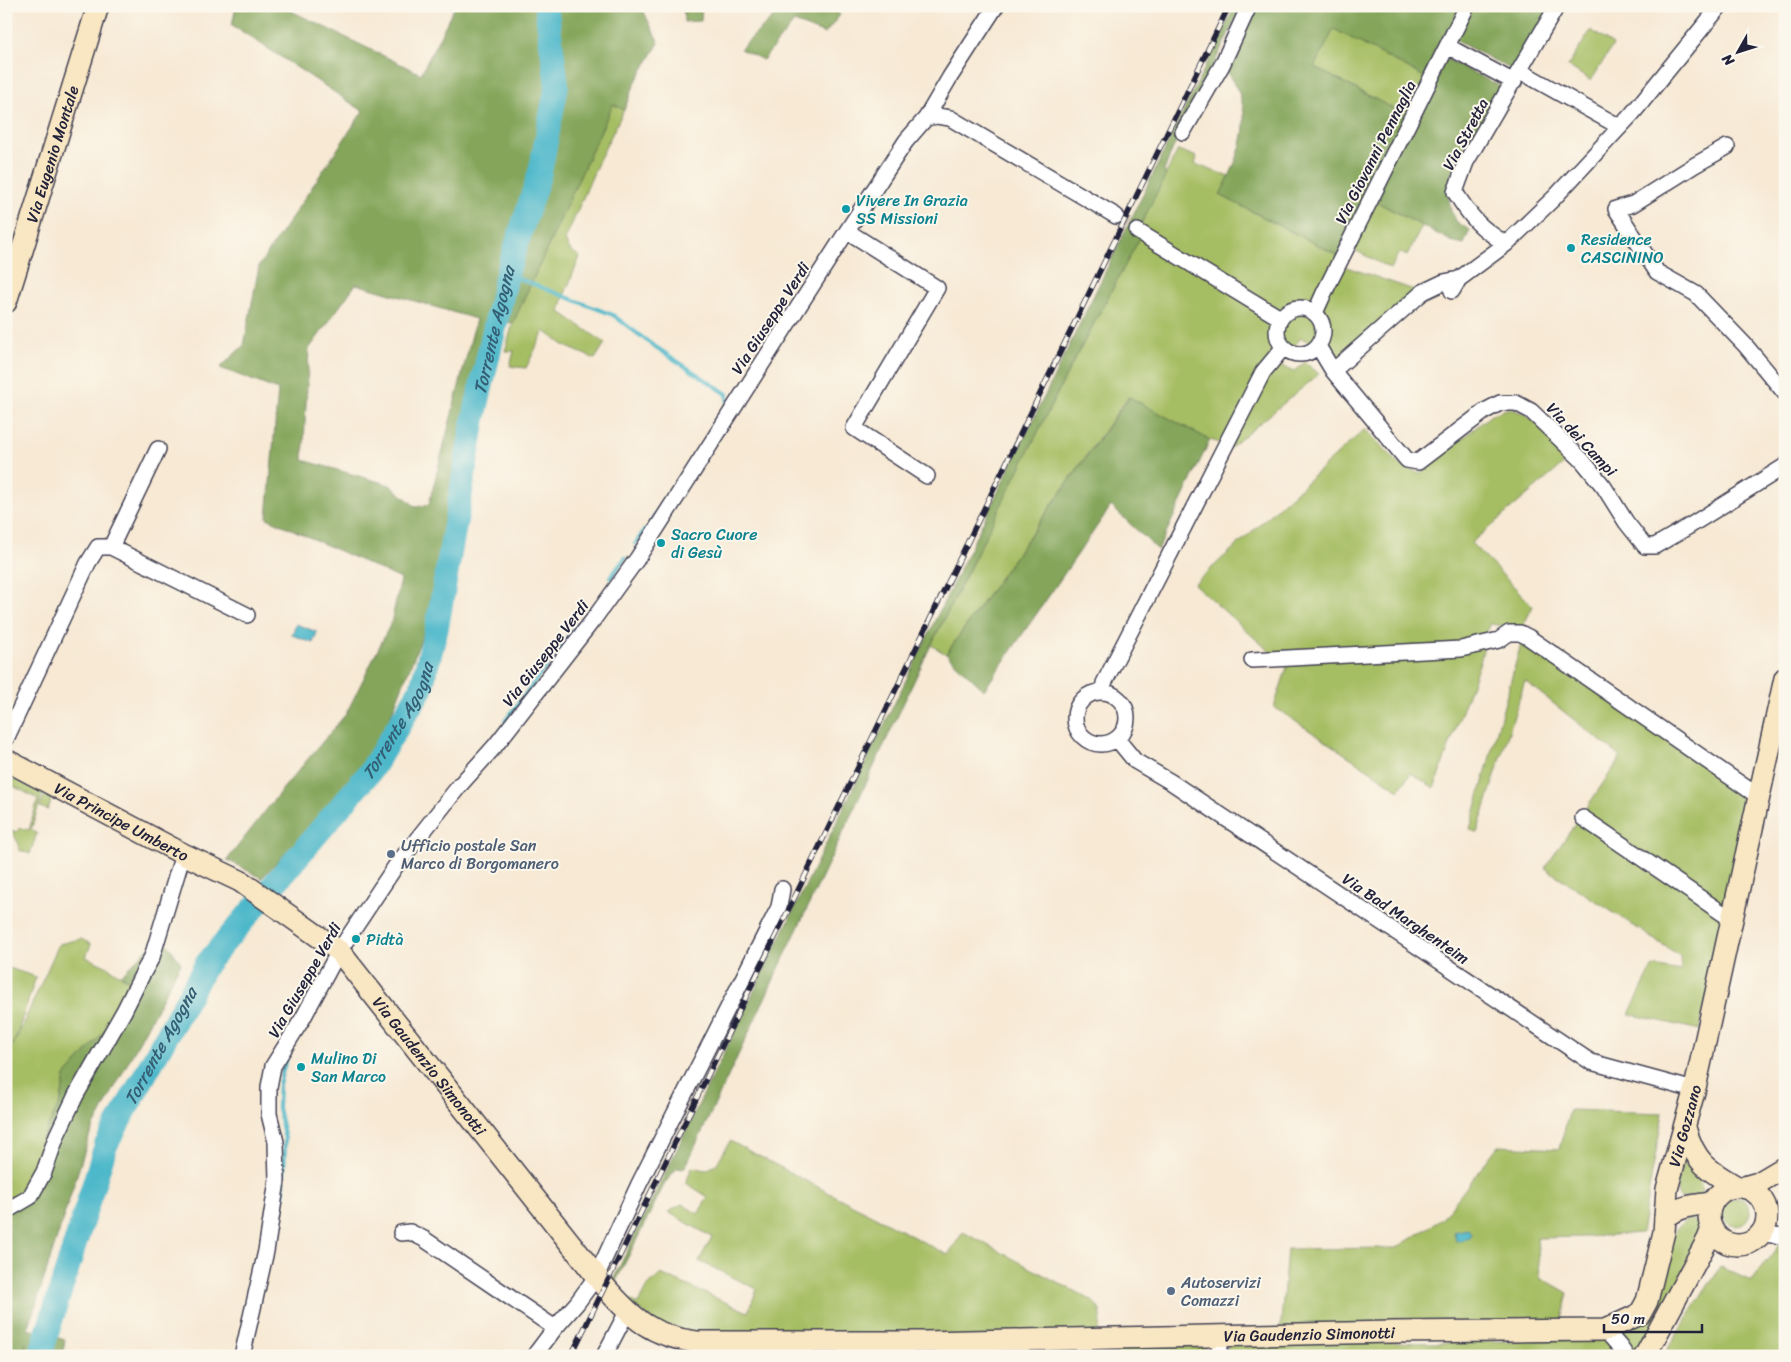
<svg xmlns="http://www.w3.org/2000/svg" width="1791" height="1362" viewBox="0 0 1791 1362" font-family="Sriracha,sans-serif">
<style>
.green{fill:#a6be64;stroke:#647050}
.forest{fill:#84a55a;stroke:#53644a;fill-rule:evenodd}
.water{fill:#4db8ca;stroke:#386d82}
.lines{fill:none;stroke-linecap:round;stroke-linejoin:round}
.stream{stroke:#4db8ca;stroke-width:4}
.river{stroke:#4db8ca;stroke-width:24}
.street-tunnel{stroke:#ccc1b5;stroke-width:15;stroke-dasharray:15 8;stroke-linecap:butt}
.street-casing{stroke:#424052;stroke-width:18}
.secondary-casing{stroke:#424052;stroke-width:24}
.street{stroke:#fff;stroke-width:15}
.secondary{stroke:#f9e7c3;stroke-width:21}
.rail-casing{stroke:#22223b;stroke-width:5.5}
.rail{stroke:#fbf7ec;stroke-width:4;stroke-dasharray:11;stroke-linecap:butt}
.culture-dot{fill:#0f9aa8;stroke:#fbf7ec;stroke-width:2}
.service-dot{fill:#5c6f8a;stroke:#fbf7ec;stroke-width:2}
.labels{text-anchor:middle;stroke-width:4;stroke-linejoin:round;paint-order:stroke}
.street-label{font-size:16px;fill:#22223b;stroke:#fbf7ec}
.culture-label{font-size:16px;fill:#0d838f;stroke:#fbf7ec;text-anchor:start}
.service-label{font-size:16px;fill:#4e5e75;stroke:#fbf7ec;text-anchor:start}
.water-label{font-size:18px;font-style:italic;fill:#335e74;stroke:#fbf7ec}
</style>
<rect width="100%" height="100%" fill="#fbf7ec"/>
<filter id="ink" filterUnits="userSpaceOnUse"><feTurbulence type="fractalNoise" baseFrequency=".02" numOctaves="2"/><feDisplacementMap in="SourceGraphic" scale="10" xChannelSelector="R" yChannelSelector="G"/><feConvolveMatrix kernelMatrix="1 2 1 2 8 2 1 2 1" color-interpolation-filters="sRGB"/></filter>
<filter id="wash" filterUnits="userSpaceOnUse"><feTurbulence type="fractalNoise" baseFrequency=".0096" numOctaves="4" result="noise"/><feDisplacementMap in="SourceGraphic" scale="20" xChannelSelector="R" yChannelSelector="G"/><feGaussianBlur stdDeviation="1.12" result="paint"/><feColorMatrix in="noise" values="0 0 0 0 0 0 0 0 0 0 0 0 0 0 0 0 0 1.4 0 .05"/><feComposite in="paint" operator="in"/></filter>
<g filter="url(#wash)">
<rect width="100%" height="100%" fill="#f7e9d4"/>
<!-- green -->
<path class="green" d="M1334,29L1430,80L1411,118L1314,67Z
M1591,30L1613,45L1591,81L1568,66Z
M613,104L624,110L600,158L565,240L570,250L580,257L564,296L560,312L605,343L595,359L565,346L544,331L526,368L510,366L514,351H505L513,323Z
M1178,150L1197,157L1195,164L1229,177L1220,195L1341,257L1338,264L1420,292L1335,369L1318,346L1301,338L1280,364L1293,372L1305,362L1319,374L1230,448L1220,443L1210,440L1128,397L946,654L931,645L1071,366L1142,234L1137,231Z
M1371,199L1422,226L1407,256L1399,252L1391,269L1347,246Z
M1509,408L1525,414L1573,456L1471,543L1533,606L1522,628L1489,624L1481,659L1434,788L1411,773L1399,790L1274,707L1287,667L1194,584L1365,429L1400,465L1420,473L1491,415Z
M1522,640L1747,797L1700,1030L1629,1014L1653,966L1681,971L1680,956L1545,868L1621,757L1525,681L1477,833L1470,829Z
M14,779L43,793L31,830L37,833L30,854L19,850V844L11,830L16,832L20,828L29,830L38,799L11,785Z
M45,795L52,798L48,810L40,807Z
M81,939L91,944L86,957L108,967L134,984L125,1001L99,1038L65,1076L61,1101L42,1138L39,1184L22,1195L6,1198V967L36,977L13,1046L59,944Z
M1570,1110L1663,1113L1641,1233L1586,1237L1537,1238L1540,1277L1568,1293L1559,1331L1280,1334L1287,1249L1396,1248L1442,1219L1498,1146L1559,1149Z
M730,1141L948,1255L963,1232L1091,1300C1106,1312 1101,1322 1096,1338L679,1340L622,1297L638,1304L646,1288L661,1274L748,1312L757,1289L699,1261L712,1237L668,1212L682,1204L698,1214L708,1197L686,1183L692,1167L706,1170L716,1165Z
M1686,1164C1695,1173 1704,1181 1701,1194L1680,1199C1673,1189 1679,1176 1682,1165Z
M1722 1212a14 14 0 1 1 28 0a14 14 0 1 1-28 0Z
M1688,1219L1698,1223L1702,1228L1701,1242L1639,1356H1632L1617,1332L1650,1307L1676,1229Z
M1779,1245H1785V1356H1663L1720,1267L1751,1281Z
M1605,1338L1620,1356H1226L1229,1339L1439,1343Z
M1195,1344L1206,1347L1207,1356H1079L1084,1350Z"/>
<!-- forest -->
<path class="forest" d="M236,6H281L421,74L455,6H647L644,12L659,43L636,81L624,110L613,104L513,323L488,321L449,494L430,617L385,730L351,783L262,878L227,860L281,791L346,714L391,623L401,579L267,518L278,390L220,368L244,345L259,266L363,111L232,25ZM356,284L476,319L429,504L416,507L390,485L303,460L309,349Z
M683,6H702L701,21L684,22Z
M785,6H832L840,15L825,34L794,22L763,60L740,49Z
M1235,6H1242L1173,148L1164,171L1166,175L1138,230L1142,234L1071,366L931,645L686,1166L682,1169L677,1168L665,1183L613,1287L611,1284Z
M1249,6H1550L1516,72L1451,38L1442,57L1502,87L1455,163L1448,193L1451,211L1457,222L1470,230L1464,244L1451,241L1371,199L1341,257L1220,195C1234,167 1250,135 1242,102C1239,89 1229,76 1222,65ZM1334,29L1430,80L1411,118L1314,67Z
M1129,397L1210,440L1158,550L1111,506L984,690L946,654Z
M161,935L181,963L90,1134L28,1329L65,1340L62,1356H24L26,1342L23,1356H6V1198L22,1195L39,1184L42,1138L61,1101L65,1076L99,1038L125,1001L134,984L121,975Z"/>
<!-- water -->
<path class="water" d="M296,624L317,632L313,643L292,635Z
M1468,1229L1471,1234L1470,1238L1456,1241L1454,1232Z"/>
<g class="lines">
<!-- stream -->
<path class="stream" d="M507,274L613,315L651,344L727,394V407
M651,522L680,478
M635,544L645,530
M610,578L625,558
M505,721L578,624
M284,1175L285,1139L278,1108L279,1084L286,1059
M278,1217L283,1201L284,1182"/>
<!-- river -->
<path class="river" id="s1" d="M40,1356L106,1145L207,963L370,772L421,689L437,627L474,418L507,274L540,172L557,85L546,6"/>
</g>
</g>
<g filter="url(#ink)">
<g class="lines">
<!-- street-tunnel -->
<path class="street-tunnel" d="M1116,216L1137,231"/>
<defs>
<path id="street" d="M1447,46L1514,82
M1520,71L1620,127
M926,118L937,116L950,118L1116,216
M1183,132L1222,65L1249,6
M1727,147L1695,165L1633,204L1616,209L1657,272L1696,294L1745,345L1785,393
M847,231L937,288L854,428L927,476
M1137,231L1280,318
M1506,244C1480,228 1471,218 1455,192L1466,162L1557,6
M1452,291L1459,279L1506,244L1554,198L1632,114L1720,6
M1277 331a23 23 0 1 1 46 0a23 23 0 1 1-46 0Z
M1315,313L1324,293L1467,6
M1318,346L1333,371L1407,460L1418,462L1485,411L1500,403H1516L1531,411L1582,460L1604,487L1626,522L1645,546H1655L1691,525L1785,466
M1333,371L1423,292L1444,282L1459,279
M111,547L158,449
M1252,660L1461,649L1499,640L1509,633H1520L1528,637L1758,796
M1075 718a26 26 0 1 1 52 0a26 26 0 1 1-52 0Z
M1103,692L1104,683L1263,372L1283,348
M6,739L88,563L98,547H111L247,615
M1117,739L1135,761L1171,782L1591,1062L1694,1090
M1583,818L1731,919
M6,1211L30,1197L44,1172L57,1135L76,1095L124,1011L143,973L152,957L183,854
M401,1233L410,1232L424,1239L555,1328
M1761,1234L1785,1236
M1605,1330L1620,1347L1626,1356
M242,1356L266,1251L277,1181L276,1142L269,1114V1087L273,1066L303,1018L339,951L395,867L460,785L495,746L593,620L637,559L847,231L906,141L926,118L950,77L996,6
M534,1356L555,1328L577,1303L596,1277L639,1184L779,907L782,889
M604,1356L627,1312
M1218,1356L1222,1336"/>
<g id="secondary">
<path id="s2" d="M6,302L98,6"/>
<path id="s3" d="M6,760L183,854L240,881L339,951L605,1287C633,1319 652,1336 696,1342H924L1392,1332L1605,1330L1640,1314L1647,1301L1664,1232L1667,1189L1695,1088L1785,678"/>
<path d="M1685,1128C1695,1162 1707,1170 1737,1187"/>
<circle cx="1738" cy="1216" r="29"/>
<path d="M1744,1187L1758,1183L1785,1167"/>
<path d="M1665,1218C1679,1206 1695,1205 1712,1203"/>
<path d="M1645,1356L1708,1239L1712,1228"/>
</g>
</defs>
<!-- street casing -->
<use href="#street" class="street-casing"/>
<!-- secondary casing -->
<use href="#secondary" class="secondary-casing"/>
<!-- street -->
<use href="#street" class="street"/>
<!-- secondary -->
<use href="#secondary" class="secondary"/>
<defs>
<path id="rail" d="M571,1356L1229,6"/>
</defs>
<!-- rail casing -->
<use href="#rail" class="rail-casing"/>
<!-- rail -->
<use href="#rail" class="rail"/>
</g>
</g>
<!-- markers -->
<g class="culture-dot">
<circle cx="846" cy="209" r="5"/>
<circle cx="1571" cy="248" r="5"/>
<circle cx="661" cy="543" r="5"/>
<circle cx="356" cy="939" r="5"/>
<circle cx="301" cy="1067" r="5"/>
</g>
<g class="service-dot">
<circle cx="391" cy="854" r="5"/>
<circle cx="1171" cy="1291" r="5"/>
</g>
<g class="labels">
<!-- street labels -->
<g class="street-label">
<text transform="translate(1465 134) rotate(-62)" y="6">Via Stretta</text>
<text transform="translate(1375 152) rotate(-63)" y="6">Via Giovanni Pennaglia</text>
<text dy="6" stroke="none"><textPath href="#s2" startOffset="155">Via Eugenio Montale</textPath></text>
<text transform="translate(770 318) rotate(-57)" y="6">Via Giuseppe Verdi</text>
<text transform="translate(1582 439) rotate(47)" y="6">Via dei Campi</text>
<text transform="translate(545 653) rotate(-52)" y="6">Via Giuseppe Verdi</text>
<text dy="6" stroke="none"><textPath href="#s3" startOffset="131">Via Principe Umberto</textPath></text>
<text transform="translate(1406 918) rotate(34)" y="6">Via Bad Marghenteim</text>
<text transform="translate(304 980) rotate(-60)" y="6">Via Giuseppe Verdi</text>
<text dy="6" stroke="none"><textPath href="#s3" startOffset="531">Via Gaudenzio Simonotti</textPath></text>
<text dy="6" stroke="none"><textPath href="#s3" startOffset="2065">Via Gozzano</textPath></text>
<text dy="6" stroke="none"><textPath href="#s3" startOffset="1536">Via Gaudenzio Simonotti</textPath></text>
</g>
<!-- culture labels -->
<g class="culture-label">
<text x="856" y="206">Vivere In Grazia<tspan x="856" dy="18">SS Missioni</tspan></text>
<text x="1581" y="245">Residence<tspan x="1581" dy="18">CASCININO</tspan></text>
<text x="671" y="540">Sacro Cuore<tspan x="671" dy="18">di Gesù</tspan></text>
<text x="366" y="945">Pidtà</text>
<text x="311" y="1064">Mulino Di<tspan x="311" dy="18">San Marco</tspan></text>
</g>
<!-- service labels -->
<g class="service-label">
<text x="401" y="851">Ufficio postale San<tspan x="401" dy="18">Marco di Borgomanero</tspan></text>
<text x="1181" y="1288">Autoservizi<tspan x="1181" dy="18">Comazzi</tspan></text>
</g>
<!-- water labels -->
<g class="water-label">
<text dy="6" stroke="none"><textPath href="#s1" startOffset="1144">Torrente Agogna</textPath></text>
<text dy="6" stroke="none"><textPath href="#s1" startOffset="739">Torrente Agogna</textPath></text>
<text dy="6" stroke="none"><textPath href="#s1" startOffset="334">Torrente Agogna</textPath></text>
</g>
</g>
<!-- margin -->
<rect width="1791" height="1362" fill="none" stroke="#fbf7ec" stroke-width="25"/>
<!-- north arrow -->
<g transform="translate(1738 52) rotate(231)" stroke="#fbf7ec" stroke-width="4" paint-order="stroke">
<path d="M0-4L9 19L0 12L-9 19Z" fill="#22223b"/>
<text y="-8" font-size="14" font-weight="bold" text-anchor="middle" fill="#22223b">N</text>
</g>
<!-- scale -->
<path d="M1604 1324v8h98v-8" fill="none" stroke="#22223b" stroke-width="2.5"/>
<text x="1611" y="1324" font-size="15" fill="#22223b" stroke="#fbf7ec" stroke-width="4" paint-order="stroke">50 m</text>
</svg>
